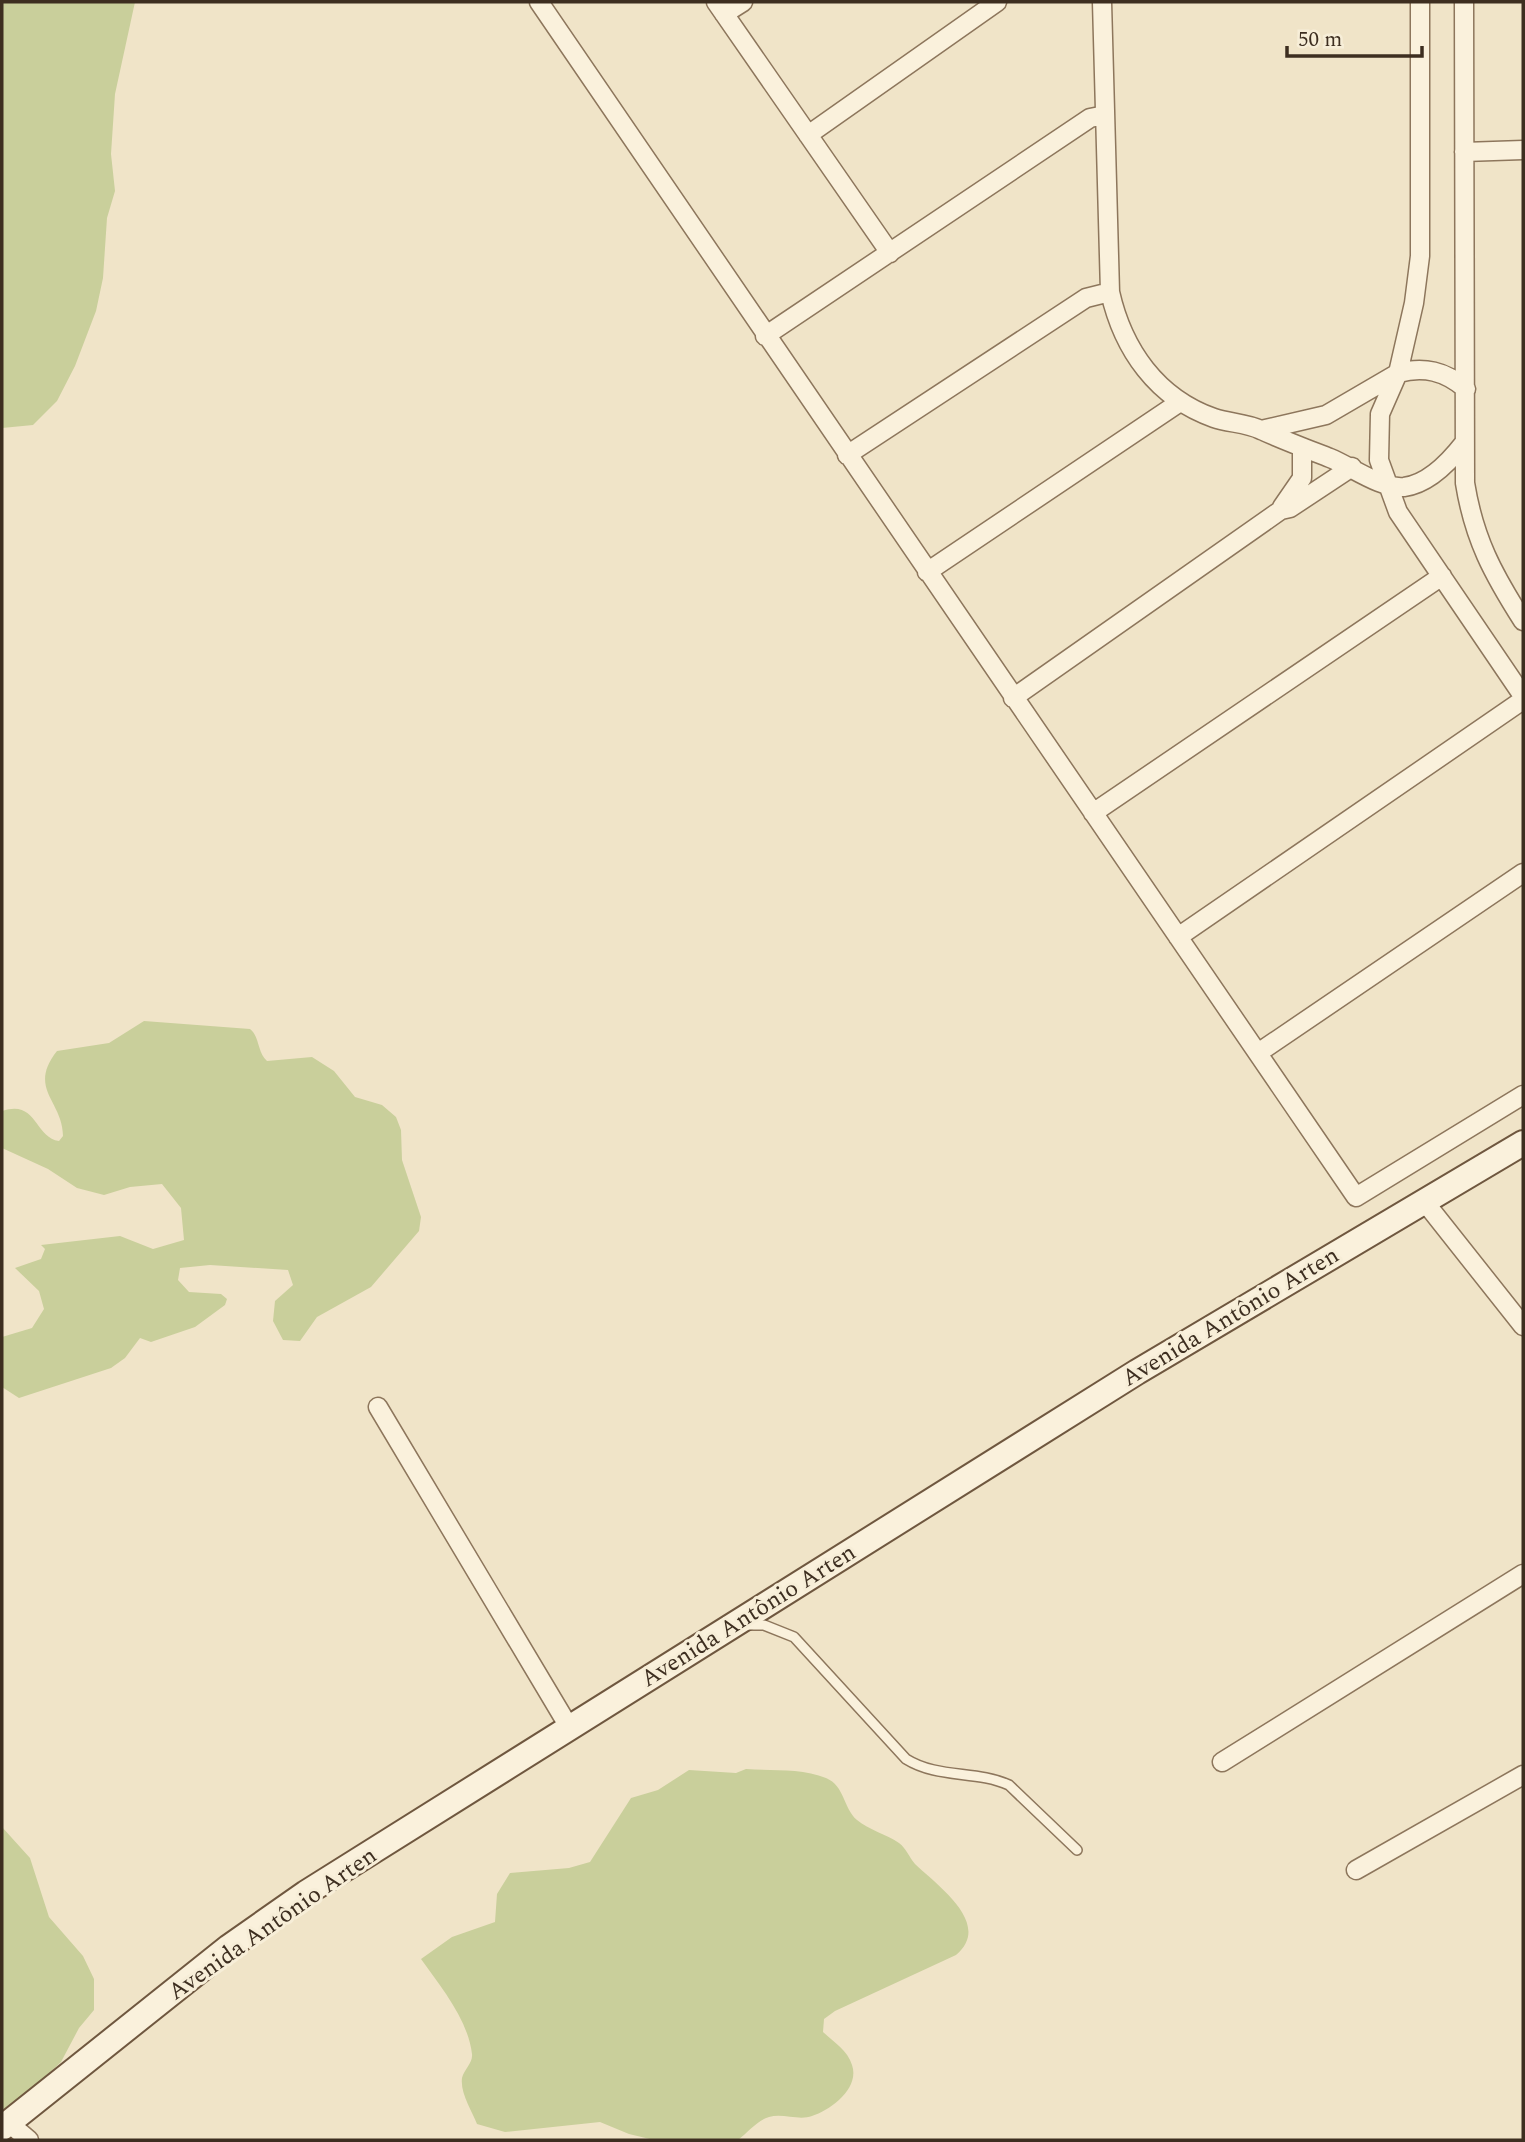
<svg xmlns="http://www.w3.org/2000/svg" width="1525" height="2142" viewBox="0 0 1525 2142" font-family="Spectral,serif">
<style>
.green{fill:#c9cf9b}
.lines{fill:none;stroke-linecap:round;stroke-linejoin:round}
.lane-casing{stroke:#8d765c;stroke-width:12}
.street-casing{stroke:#8d765c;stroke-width:21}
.secondary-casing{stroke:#6f573f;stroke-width:28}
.lane{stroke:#faf1dc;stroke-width:9}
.street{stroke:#faf1dc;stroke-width:18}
.secondary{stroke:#faf1dc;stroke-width:24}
.labels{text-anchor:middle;stroke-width:6;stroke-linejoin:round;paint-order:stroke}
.street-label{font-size:24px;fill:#3d2e20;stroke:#f7eed8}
</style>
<rect width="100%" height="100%" fill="#f0e4c8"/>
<!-- green -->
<path class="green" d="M2,2H135L115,94L111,154L115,191L107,218L103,278L96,311L75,366L57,401L33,425L2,428Z
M144,1021L250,1029C260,1037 257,1052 267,1061L312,1057L334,1071L355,1097L382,1105L396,1117L401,1130L402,1160L421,1217L419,1231L371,1287L317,1317L300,1341L283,1340L273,1321L275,1301L293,1285L288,1270L210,1265L180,1268L178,1280L189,1292L221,1294L227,1299L225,1305L195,1327L151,1342L140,1338L125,1358L111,1368L19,1398L2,1387V1337L32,1328L44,1309L39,1291L15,1268L41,1259L45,1249L41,1245L120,1236L153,1249L184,1240L181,1208L162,1184L130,1187L104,1195L77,1188L48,1169L2,1148V1111C37,1099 34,1137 59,1141L63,1136C63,1101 27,1089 57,1051L109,1043Z
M746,1769C771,1771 802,1768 826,1778C845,1786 843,1808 857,1820C869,1830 886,1834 899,1843C906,1848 909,1857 915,1864C938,1886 993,1924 956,1955L835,2011L824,2019L823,2032C834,2042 848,2051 852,2065C860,2088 831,2110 812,2116C799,2121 783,2113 769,2117C758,2120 747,2133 738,2140H654L629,2134L600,2122L505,2132L477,2124C472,2111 460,2093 462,2078C464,2069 473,2063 472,2054C468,2019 440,1986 421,1959L452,1937L495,1922L497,1894L510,1873L569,1868L590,1862L631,1798L658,1790L689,1770L736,1773Z
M2,1827L30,1858L49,1917L83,1956L94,1979V2010L79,2028L61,2062L2,2117Z"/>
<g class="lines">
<defs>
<path id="lane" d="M748,1625H764L794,1637L906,1759C938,1779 976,1770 1009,1785L1077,1850"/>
<path id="street" d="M539,2L1356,1197L1523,1095
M716,2L890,253
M1102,2L1110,292C1123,350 1157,398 1214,418C1229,423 1247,423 1261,430C1283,440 1307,449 1330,458C1352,467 1381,489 1404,487C1429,484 1450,461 1464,443
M1420,2V256L1414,303L1398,373L1380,414L1379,460L1398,512L1523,696
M1464,2L1465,483C1474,539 1493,574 1523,621
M724,14L743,2
M808,135L997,2
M1464,152L1523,150
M765,336L1090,118L1105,115
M1261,430L1326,415L1398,373C1424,366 1445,371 1466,389
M847,455L1086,298L1110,292
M1282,507L1302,478V448
M927,572L1180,402
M1013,698L1281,510L1290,508L1352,467
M1093,813L1442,576
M1178,937L1523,700
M1258,1053L1523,873
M1424,1201L1523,1326
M378,1407L569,1727
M1222,1762L1523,1574
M1356,1870L1523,1775
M9,2123L29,2140"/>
<path id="secondary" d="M2,2128L229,1947L306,1893L1137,1372L1523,1143"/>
</defs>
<!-- lane casing -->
<use href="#lane" class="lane-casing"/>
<!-- street casing -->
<use href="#street" class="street-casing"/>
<!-- secondary casing -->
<use href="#secondary" class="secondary-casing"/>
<!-- lane -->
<use href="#lane" class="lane"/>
<!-- street -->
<use href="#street" class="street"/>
<!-- secondary -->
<use href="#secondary" class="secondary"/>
</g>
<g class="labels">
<!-- street labels -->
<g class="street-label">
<text transform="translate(1230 1316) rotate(-31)" y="8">Avenida Antônio Arten</text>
<text transform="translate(748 1615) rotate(-32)" y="8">Avenida Antônio Arten</text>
<text transform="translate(272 1923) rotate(-35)" y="8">Avenida Antônio Arten</text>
</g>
</g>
<!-- border -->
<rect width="1525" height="2142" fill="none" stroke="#3d2e20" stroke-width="7"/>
<!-- scale -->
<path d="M1287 46v10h135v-10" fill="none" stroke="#3d2e20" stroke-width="3.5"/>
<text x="1298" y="46" font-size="21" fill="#3d2e20" stroke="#f7eed8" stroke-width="5" paint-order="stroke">50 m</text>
</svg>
